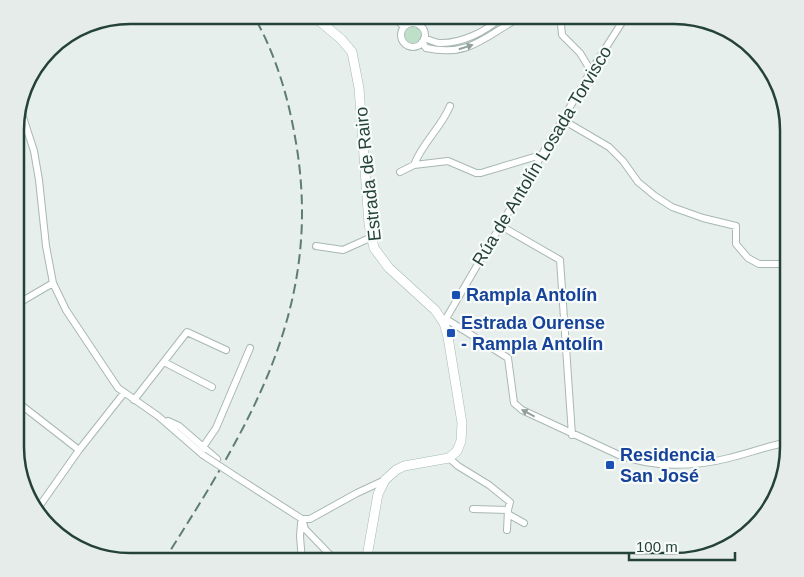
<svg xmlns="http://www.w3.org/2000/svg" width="804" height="577" viewBox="0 0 804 577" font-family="Arial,sans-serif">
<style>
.green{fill:#bfe0c8}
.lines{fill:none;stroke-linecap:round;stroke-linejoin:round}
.street-casing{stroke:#a8b8b2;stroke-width:8}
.secondary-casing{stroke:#a4bbb3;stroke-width:10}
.street{stroke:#fff;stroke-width:6}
.secondary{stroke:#fff;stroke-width:9}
.rail{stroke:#5f7d75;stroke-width:2;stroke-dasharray:10 5;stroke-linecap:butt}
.street-bridge-casing{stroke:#a8b8b2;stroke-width:8;stroke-linecap:butt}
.street-bridge{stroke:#fff;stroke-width:6}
.oneway{fill:#92a09c}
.transit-dot{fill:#1a4fb4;stroke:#f7fbf9;stroke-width:2}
.labels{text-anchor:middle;stroke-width:4.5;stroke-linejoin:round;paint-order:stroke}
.street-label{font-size:18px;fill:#24423a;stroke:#f7fbf9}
.transit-label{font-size:18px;font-weight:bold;fill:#164399;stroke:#f7fbf9;text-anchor:start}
.rim{fill:none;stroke:#24423a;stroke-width:2.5}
</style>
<rect width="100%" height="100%" fill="#e6efeb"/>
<!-- green -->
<path class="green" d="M405 35a8 8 0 1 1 16 0a8 8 0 1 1-16 0Z"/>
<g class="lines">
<defs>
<path id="street" d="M563,16L561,24L562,35L580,53L591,71
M608,16L621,24
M395,18L404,27
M401 35a12 12 0 1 1 24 0a12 12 0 1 1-24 0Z
M420,26L423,18
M424,38C429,40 434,42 439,43C460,44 486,32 501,17
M422,42L426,48C470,58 486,35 521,17
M19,105L34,151L39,180L46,246L53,283L66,310L118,388L158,416L203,455
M563,120L609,147L623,161L638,182L655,196L672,207L703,218L736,226V244L748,258L759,264H789
M414,165C422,143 441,128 450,106
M400,172L414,165L448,161L476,173H481L544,154
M501,226L560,260L572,435
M316,246L343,250L372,237
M16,306L24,300L53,283
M446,319L508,358L514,403L522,410L619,455C654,468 694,467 729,458C749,453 768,446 789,442
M444,322L591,71L626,16
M164,362L212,387
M134,400L187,332L226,350
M16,401L79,450
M168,421L179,426L217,459
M203,447L216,428L250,348
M449,458L458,466L489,485L510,502L508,510L473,509
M235,476L302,519H310L357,493L385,480
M36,511L79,450L124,393
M508,514L524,523
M302,519L305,529L337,562
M301,523L300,536L302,562
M507,530L508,510"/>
<path id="secondary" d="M317,19L341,39L352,52L359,88L369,224L374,248L389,268L435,310L444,323L448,337L462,423L461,441L457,451L449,458L404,466L396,470L385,480L378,494L366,562"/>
</defs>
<!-- street casing -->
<use href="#street" class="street-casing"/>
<!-- secondary casing -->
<use href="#secondary" class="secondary-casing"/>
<!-- street -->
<use href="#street" class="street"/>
<!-- secondary -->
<use href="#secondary" class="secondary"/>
<!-- rail -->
<path class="rail" d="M163,562C249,426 326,307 295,137C288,97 276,56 256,20"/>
<defs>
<path id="street-bridge" d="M203,455L235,476"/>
</defs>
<!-- street-bridge casing -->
<use href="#street-bridge" class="street-bridge-casing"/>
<!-- street-bridge -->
<use href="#street-bridge" class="street-bridge"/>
</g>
<!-- one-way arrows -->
<defs><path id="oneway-solid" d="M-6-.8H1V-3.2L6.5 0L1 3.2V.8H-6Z" transform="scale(1.25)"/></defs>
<g class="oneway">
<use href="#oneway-solid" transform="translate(466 47) rotate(-17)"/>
<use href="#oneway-solid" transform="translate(528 413) rotate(-152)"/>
</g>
<!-- markers -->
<g class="transit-dot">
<rect x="451" y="290" width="10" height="10" rx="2.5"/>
<rect x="446" y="328" width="10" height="10" rx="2.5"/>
<rect x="605" y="460" width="10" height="10" rx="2.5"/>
</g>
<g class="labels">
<!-- street labels -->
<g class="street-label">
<text transform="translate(542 156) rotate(-59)" y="6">Rúa de Antolín Losada Torvisco</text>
<text transform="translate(368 174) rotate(-96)" y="6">Estrada de Rairo</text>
</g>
<!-- transit labels -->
<g class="transit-label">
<text x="466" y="301">Rampla Antolín</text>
<text x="461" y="329">Estrada Ourense<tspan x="461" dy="21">- Rampla Antolín</tspan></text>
<text x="620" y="461">Residencia<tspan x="620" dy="21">San José</tspan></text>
</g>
</g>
<!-- crop -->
<path d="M0 0H804V577H0ZM130 24H674A106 106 0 0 1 780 130V447A106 106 0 0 1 674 553H130A106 106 0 0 1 24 447V130A106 106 0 0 1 130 24Z" fill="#e6ecea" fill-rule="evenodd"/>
<path class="rim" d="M130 24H674A106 106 0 0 1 780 130V447A106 106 0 0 1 674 553H130A106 106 0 0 1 24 447V130A106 106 0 0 1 130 24Z"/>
<!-- scale -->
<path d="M629 552v8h106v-8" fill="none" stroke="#24423a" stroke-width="2.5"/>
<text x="636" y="552" font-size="15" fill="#24423a" stroke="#f7fbf9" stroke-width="4" paint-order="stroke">100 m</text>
</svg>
